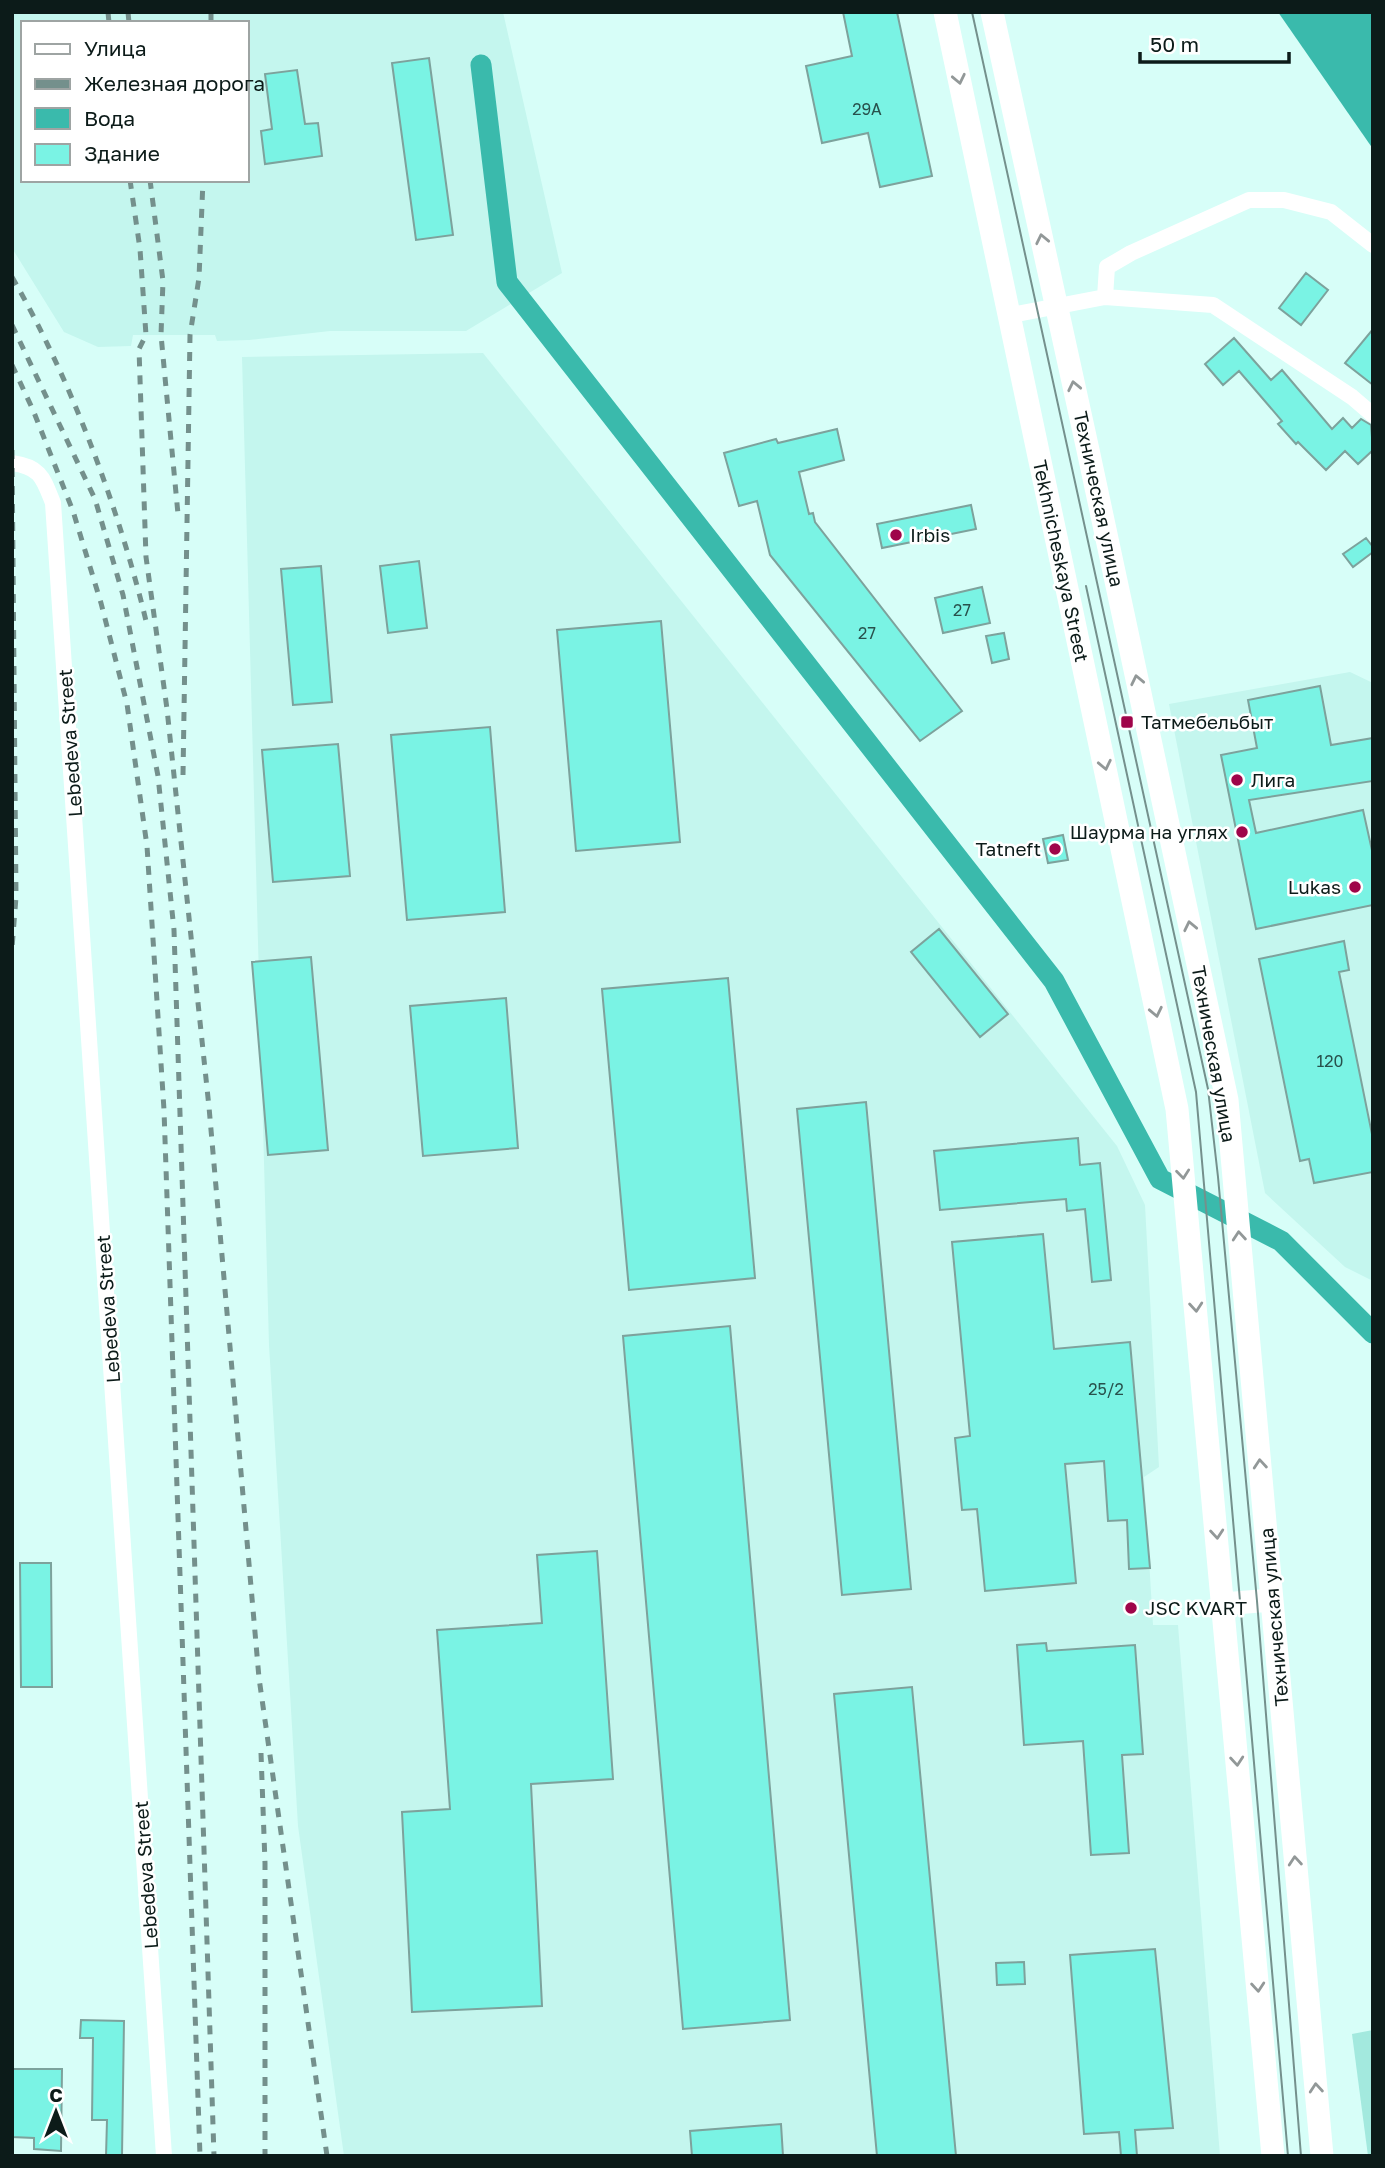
<svg xmlns="http://www.w3.org/2000/svg" width="1385" height="2168" viewBox="0 0 1385 2168" font-family="'Golos Text',sans-serif">
<style>
.built{fill:#c4f6ee;fill-rule:evenodd}
.green{fill:#a3e9de}
.water{fill:#3abaac}
.lines{fill:none;stroke-linecap:round;stroke-linejoin:round}
.canal{stroke:#3abaac;stroke-width:21}
.building{fill:#7af3e4;stroke:#7da29c;stroke-width:2}
.minor{stroke:#fff;stroke-width:16}
.secondary{stroke:#fff;stroke-width:23}
.tram{stroke:#74908c;stroke-width:2}
.rail{stroke:#74908c;stroke-width:5;stroke-dasharray:9 9;stroke-linecap:butt}
.oneway{stroke:#929898}
.poi-dot{fill:#9f054a;stroke:#fff;stroke-width:2.5}
.labels{text-anchor:middle;stroke-width:5;stroke-linejoin:round;paint-order:stroke}
.number-label{font-size:16px;fill:#28514c}
.street-label{font-size:19px;fill:#0c1b19;stroke:#fff}
.poi-label{font-size:19px;fill:#0c1b19;stroke:#fff;text-anchor:start}
</style>
<rect width="100%" height="100%" fill="#d7fef8"/>
<!-- built -->
<path class="built" d="M12,12H503L562,273L466,331H330L249,340L217,341L215,335H133L131,346L98,347L64,332L12,248ZM23,23H247V180H23Z
M483,353L1117,1146L1145,1205L1159,1467L1144,1477L1153,1625H1178L1220,2156H344L298,1826L269,1345L242,357Z
M1350,672L1373,683V1281L1345,1267L1265,1193L1169,704Z"/>
<!-- green -->
<path class="green" d="M1373,2030V2156H1368L1352,2034Z"/>
<!-- water -->
<path class="water" d="M1278,12H1373V149Z"/>
<g class="lines">
<!-- canal -->
<path class="canal" d="M481,65L507,282L1054,981L1160,1179L1281,1241L1373,1333"/>
</g>
<!-- building -->
<path class="building" d="M843,12H897L932,176L880,187L868,133L822,143L806,66L852,56Z
M429,58L453,235L416,240L392,63Z
M297,70L305,124L318,123L322,156L265,164L261,131L272,129L265,74Z
M1306,273L1328,290L1301,325L1279,308Z
M1373,329V385L1345,363Z
M1234,338L1271,380L1282,370L1332,429L1343,418L1352,428L1361,419L1371,425L1373,450L1358,464L1345,451L1326,470L1298,442L1296,444L1278,424L1282,421L1239,371L1223,385L1205,364Z
M837,429L844,460L799,472L809,514L813,513L815,522L962,711L920,741L770,555L757,501L739,506L724,453L776,439L778,443Z
M971,505L976,529L882,548L877,524Z
M1366,538L1373,547V552L1353,567L1343,554Z
M419,561L427,628L388,633L380,566Z
M321,566L332,702L293,705L281,569Z
M982,587L990,623L943,633L935,598Z
M661,621L680,842L576,851L557,630Z
M1004,633L1009,659L992,663L986,636Z
M1320,686L1331,745L1373,738V781L1249,800L1256,833L1363,810L1373,855V905L1256,929L1221,755L1257,748L1248,700Z
M490,727L505,912L407,920L391,735Z
M338,744L350,876L273,882L262,750Z
M1063,835L1068,860L1048,863L1043,839Z
M939,929L1008,1014L980,1037L911,952Z
M1344,941L1349,970L1339,972L1373,1139V1172L1314,1183L1309,1159L1300,1161L1259,959Z
M311,957L328,1150L268,1155L252,962Z
M728,978L755,1278L629,1290L602,989Z
M506,998L518,1148L423,1156L410,1006Z
M866,1102L911,1589L842,1595L797,1109Z
M1078,1138L1080,1165L1100,1163L1111,1280L1092,1282L1085,1209L1067,1211L1066,1199L940,1210L934,1151Z
M1043,1234L1054,1349L1130,1342L1150,1568L1129,1569L1127,1520L1108,1521L1104,1461L1065,1464L1076,1583L985,1591L977,1509L962,1510L955,1438L970,1436L952,1242Z
M730,1326L790,2020L683,2029L623,1336Z
M597,1551L613,1779L531,1784L542,2006L412,2012L402,1812L450,1809L437,1630L542,1623L537,1555Z
M20,1563H51L52,1687H21Z
M1046,1643L1047,1651L1135,1645L1143,1754L1122,1755L1129,1853L1091,1855L1083,1741L1024,1745L1017,1645Z
M912,1687L956,2156H877L834,1694Z
M1155,1949L1173,2128L1135,2130L1137,2156H1121L1119,2132L1084,2134L1070,1955Z
M1024,1962L1025,1984L997,1985L996,1963Z
M81,2020L124,2021L122,2156H106L107,2120H92L93,2038H80Z
M12,2069H62L61,2151L34,2149V2138L12,2137Z
M781,2124L783,2156H692L690,2131Z"/>
<g class="lines">
<!-- minor -->
<path class="minor" d="M1105,297L1107,267L1131,253L1249,200H1284L1331,212L1373,245
M1011,315L1105,297L1213,305L1352,397L1373,415
M12,463C41,467 43,478 53,503L164,2156"/>
<!-- secondary -->
<path class="secondary" d="M945,12L1177,1109L1273,2156
M992,12L1088,450L1227,1100L1322,2156
M1223,1604L1272,1600"/>
<!-- tram -->
<path class="tram" d="M972,12L1208,1089L1218,1177L1257,1601L1301,2156
M1086,586L1196,1092L1288,2156"/>
<!-- rail -->
<path class="rail" d="M108,12L109,23
M128,12L129,23
M211,23V12
M130,180L140,249L146,335L139,349L146,557L167,709L209,1107L259,1678L327,2156
M150,180L163,281L161,335L178,514
M12,277C71,379 120,511 147,625
M12,325L95,499L123,595L158,776L174,930L214,2156
M12,365L33,410L73,511L101,603L127,704L147,846L164,1110L200,2156
M12,450L16,897L12,948
M183,775L190,335L199,278L203,180
M261,1753L265,1863V2156"/>
</g>
<!-- one-way arrows -->
<defs><path id="oneway-chevron" d="M-2-3.5L2.5 0L-2 3.5" fill="none" stroke-width="1.6" stroke-linecap="round" stroke-linejoin="round" transform="scale(1.75)"/></defs>
<g class="oneway">
<use href="#oneway-chevron" transform="translate(959 79) rotate(78)"/>
<use href="#oneway-chevron" transform="translate(1042 239) rotate(-102)"/>
<use href="#oneway-chevron" transform="translate(1074 386) rotate(-102)"/>
<use href="#oneway-chevron" transform="translate(1137 680) rotate(-102)"/>
<use href="#oneway-chevron" transform="translate(1105 765) rotate(78)"/>
<use href="#oneway-chevron" transform="translate(1190 926) rotate(-102)"/>
<use href="#oneway-chevron" transform="translate(1156 1012) rotate(78)"/>
<use href="#oneway-chevron" transform="translate(1183 1174) rotate(84)"/>
<use href="#oneway-chevron" transform="translate(1239 1236) rotate(-95)"/>
<use href="#oneway-chevron" transform="translate(1196 1307) rotate(85)"/>
<use href="#oneway-chevron" transform="translate(1260 1464) rotate(-95)"/>
<use href="#oneway-chevron" transform="translate(1217 1534) rotate(85)"/>
<use href="#oneway-chevron" transform="translate(1237 1761) rotate(85)"/>
<use href="#oneway-chevron" transform="translate(1295 1861) rotate(-95)"/>
<use href="#oneway-chevron" transform="translate(1258 1987) rotate(85)"/>
<use href="#oneway-chevron" transform="translate(1316 2088) rotate(-95)"/>
</g>
<!-- markers -->
<g class="poi-dot">
<circle cx="896" cy="535" r="7"/>
<rect x="1120" y="715" width="14" height="14" rx="3.5"/>
<circle cx="1237" cy="780" r="7"/>
<circle cx="1242" cy="832" r="7"/>
<circle cx="1055" cy="849" r="7"/>
<circle cx="1355" cy="887" r="7"/>
<circle cx="1131" cy="1608" r="7"/>
</g>
<g class="labels">
<!-- number labels -->
<g class="number-label">
<text x="867" y="115">29А</text>
<text x="962" y="616">27</text>
<text x="867" y="639">27</text>
<text x="1330" y="1067">120</text>
<text x="1106" y="1395">25/2</text>
</g>
<!-- street labels -->
<g class="street-label">
<text transform="translate(1099 499) rotate(78)" y="7">Техническая улица</text>
<text transform="translate(1061 561) rotate(78)" y="7">Tekhnicheskaya Street</text>
<text transform="translate(70 743) rotate(-94)" y="7">Lebedeva Street</text>
<text transform="translate(1214 1054) rotate(80)" y="7">Техническая улица</text>
<text transform="translate(108 1309) rotate(-94)" y="7">Lebedeva Street</text>
<text transform="translate(1274 1617) rotate(-95)" y="7">Техническая улица</text>
<text transform="translate(146 1875) rotate(-94)" y="7">Lebedeva Street</text>
</g>
<!-- poi labels -->
<g class="poi-label">
<text x="910" y="542">Irbis</text>
<text x="1141" y="729">Татмебельбыт</text>
<text x="1251" y="787">Лига</text>
<text x="1228" y="839" text-anchor="end">Шаурма на углях</text>
<text x="1041" y="856" text-anchor="end">Tatneft</text>
<text x="1341" y="894" text-anchor="end">Lukas</text>
<text x="1145" y="1615">JSC KVART</text>
</g>
</g>
<!-- border -->
<rect width="1385" height="2168" fill="none" stroke="#0c1b19" stroke-width="28"/>
<!-- legend -->
<rect x="21" y="21" width="228" height="161" fill="#ffffff" stroke="#9ea4a3" stroke-width="2"/>
<rect x="35" y="44" width="35" height="10" fill="#ffffff" stroke="#9ea4a3" stroke-width="2"/>
<text x="84" y="56" font-size="21" fill="#0c1b19">Улица</text>
<rect x="35" y="79" width="35" height="10" fill="#74908c" stroke="#9ea4a3" stroke-width="2"/>
<text x="84" y="91" font-size="21" fill="#0c1b19">Железная дорога</text>
<rect x="35" y="108" width="35" height="21" fill="#3abaac" stroke="#9ea4a3" stroke-width="2"/>
<text x="84" y="126" font-size="21" fill="#0c1b19">Вода</text>
<rect x="35" y="144" width="35" height="21" fill="#7af3e4" stroke="#9ea4a3" stroke-width="2"/>
<text x="84" y="161" font-size="21" fill="#0c1b19">Здание</text>
<!-- north arrow -->
<g transform="translate(56 2112)" stroke="#ffffff" stroke-width="5" paint-order="stroke">
<path d="M0-5L12 26L0 18L-12 26Z" fill="#0c1b19"/>
<text y="-10" font-size="19" font-weight="bold" text-anchor="middle" fill="#0c1b19">С</text>
</g>
<!-- scale -->
<path d="M1140 52v10h149v-10" fill="none" stroke="#0c1b19" stroke-width="3.5"/>
<text x="1150" y="52" font-size="21" fill="#0c1b19" stroke="#ffffff" stroke-width="5" paint-order="stroke">50 m</text>
</svg>
